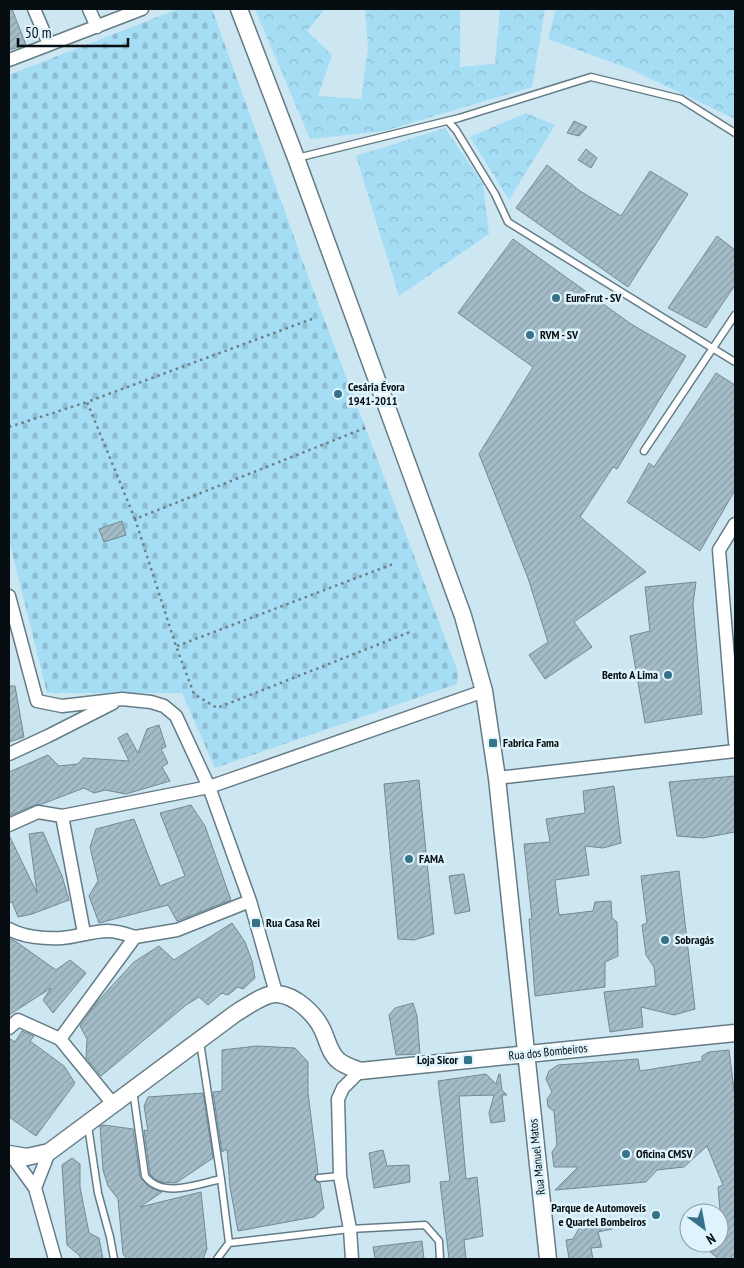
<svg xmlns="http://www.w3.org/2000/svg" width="744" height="1268" viewBox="0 0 744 1268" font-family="'PT Sans Narrow',sans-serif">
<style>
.forest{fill:url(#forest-crowns)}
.cemetery{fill:url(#cemetery-stones)}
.building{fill:url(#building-hatch);stroke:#728a94}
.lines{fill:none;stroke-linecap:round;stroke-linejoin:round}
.lane-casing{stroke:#657c86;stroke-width:9}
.street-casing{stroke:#657c86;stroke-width:15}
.secondary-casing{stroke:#657c86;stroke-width:19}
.path{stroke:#6e7f87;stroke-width:2.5;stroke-dasharray:2.5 4;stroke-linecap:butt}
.lane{stroke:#fff;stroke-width:6}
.street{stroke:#fff;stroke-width:12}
.secondary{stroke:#fff;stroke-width:16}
.poi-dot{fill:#367289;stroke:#def3fc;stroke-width:2}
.labels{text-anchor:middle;stroke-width:5;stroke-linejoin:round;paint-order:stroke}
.poi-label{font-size:12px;font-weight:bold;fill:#060e12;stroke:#def3fc;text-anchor:start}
.street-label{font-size:12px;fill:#060e12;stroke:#def3fc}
</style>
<defs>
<pattern id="forest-crowns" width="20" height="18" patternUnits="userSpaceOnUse" patternTransform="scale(1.25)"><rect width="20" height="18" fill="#a5ddf5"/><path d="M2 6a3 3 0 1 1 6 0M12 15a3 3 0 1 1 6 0" fill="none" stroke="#8dbcd1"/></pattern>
<pattern id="cemetery-stones" width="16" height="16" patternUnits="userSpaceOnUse" patternTransform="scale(1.25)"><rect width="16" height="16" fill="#a5ddf5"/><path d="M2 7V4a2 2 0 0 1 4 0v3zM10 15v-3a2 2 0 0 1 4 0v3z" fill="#8dbcd1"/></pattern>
<pattern id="building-hatch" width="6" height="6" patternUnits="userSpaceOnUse" patternTransform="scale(1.25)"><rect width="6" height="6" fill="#a3bcc7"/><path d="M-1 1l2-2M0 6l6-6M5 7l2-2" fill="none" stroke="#8ba0aa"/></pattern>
</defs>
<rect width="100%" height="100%" fill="#cde7f2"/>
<!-- forest -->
<path class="forest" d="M255,9H325L307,31L332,55L318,96L361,99L368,48L365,9H460V67L495,64L500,9H545L532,87L384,131L310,139Z
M556,9H735V119L630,69L548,39Z
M526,113L555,125L509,200L470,137Z
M445,128L483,184L489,234L399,296L356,156Z"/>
<!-- cemetery -->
<path class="cemetery" d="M178,9H212L308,276L458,672L457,684L215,768L182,693H47L9,540V75Z"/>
<!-- building -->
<path class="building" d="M9,9H12L26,45L9,50Z
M574,121L587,127L579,136L567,133Z
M586,149L597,158L591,168L578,160Z
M547,165L580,191L621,216L650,171L688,194L628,287L516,208Z
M717,236L735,250V285L706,328L668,308Z
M513,239L631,324L686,356L617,469L613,467L580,517L646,572L574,622L592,647L545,679L529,655L548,642L528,578L479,454L533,367L458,313Z
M716,373L735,385V490L700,551L627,502L649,463L654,467Z
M122,521L126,535L104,542L99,529Z
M696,582L693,604L702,714L645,723L630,636L650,631L645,587Z
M9,686H15L24,737L9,742Z
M159,725L166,747L161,749L168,763L162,767L170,781L126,794L105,790L94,793L84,788L42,804L35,805L9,816V772L48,755L59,766L78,764L83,758L129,761L118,738L127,733L138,753L147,729Z
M735,776V832L703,838L677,836L669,782Z
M419,780L434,934L414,940L398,939L384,784Z
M614,786L621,843L603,848L585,846L589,875L555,880L559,915L593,911L595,902L611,901L612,918L617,922L618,956L605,962V987L535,996L529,919H532L524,844L550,842L546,819L585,813L583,791Z
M191,805L205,826L231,900L177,921L168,905L99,923L89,896L98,881L90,847L96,829L134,819L160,886L185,876L160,813Z
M43,832L62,876L69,900L32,914L18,917L12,902L9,903V835L37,893L29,834Z
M679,871L695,1009L674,1015L641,1007L643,1027L610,1032L604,992L656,986L654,967L646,955L642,925L647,923L641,876Z
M464,874L470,911L455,914L449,876Z
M232,923L245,942L252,961L255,978L243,989L238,987L228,995L222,993L208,1005L199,997L186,1005L101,1076L86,1058L87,1039L80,1026L97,1002L134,962L159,946L174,960Z
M9,938L15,941L56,970L70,960L86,973L53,1013L43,1000L51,988L9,1015Z
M413,1003L417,1016L420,1054L396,1055L389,1015L395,1008Z
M22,1031L34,1036L30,1041L64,1066L75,1083L36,1136L9,1117V1038L15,1042Z
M257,1046L295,1048L308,1062V1093L318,1173L315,1176L314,1179L317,1182L320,1183L324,1208L314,1217L238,1231L230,1187L227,1149L222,1152L213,1092L222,1091V1050Z
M729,1050L735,1097V1259H719L710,1252L714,1243H719L720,1210L718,1187L723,1185L707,1146L684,1167L657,1170L646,1182L555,1190L578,1167H554L552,1152L557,1145L554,1111L548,1107L547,1099L552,1092L546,1079L549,1071L558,1065L638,1059L640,1071L702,1061V1056L709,1052Z
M486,1074L496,1084L499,1074H500L502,1090L507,1095H502L505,1121L491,1123L489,1113L494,1095L459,1096L466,1179L477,1177L483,1236L464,1240L466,1259H449L440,1182L450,1181L438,1081Z
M203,1093L213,1158L176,1183L162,1182L155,1179L150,1174L144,1130L148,1131L144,1106L148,1097Z
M103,1125L133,1129L140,1177L149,1187L162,1192L140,1207L201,1192L207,1249L203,1259H127L123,1254L118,1199L108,1186L103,1170L100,1126Z
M383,1150L387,1166L409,1165L410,1182L374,1188L369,1153Z
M72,1158L80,1164V1187L89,1233L99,1238L103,1259H80V1256L67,1245L62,1165Z
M611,1218L612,1229L598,1232L602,1247L591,1248L593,1259H569L566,1240L573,1239L582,1223Z
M422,1241L424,1259H375L373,1247Z"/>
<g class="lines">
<defs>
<path id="lane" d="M448,121L456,130L495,194L508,222L735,362
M297,158L459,118L591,77L681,99L735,133
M644,451L735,315
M200,1042L221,1179L229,1243
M133,1090L145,1176C162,1199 198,1184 221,1179
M88,1126L98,1193L110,1237L114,1259
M319,1178L340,1176
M217,1259L229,1243L350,1229L425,1225L439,1241L440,1259"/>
<path id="street" d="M34,9L49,44
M89,9L97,27
M9,60L142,9
M735,524L719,550L735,742
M9,596L37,701L62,706L122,699L151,702L164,706L176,716L209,787L250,901L276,993
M9,754L48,736L113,703
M497,778L735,751
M62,816L84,933
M9,825L38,812L62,816L209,787L484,691
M9,929C23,937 45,939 62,938C77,937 92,931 108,931C117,931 126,934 135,937
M9,1028L18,1020L60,1039L113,1104
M60,1039L135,937L177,930L250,901
M11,1155L35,1188L55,1259
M35,1188L49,1152
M352,1259L350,1229L340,1176L338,1099L343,1088L360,1071"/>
<path id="secondary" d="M239,9L296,158L463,616L484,691L497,778L548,1259
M9,1154L27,1157L49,1152L236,1013C247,1007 264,993 277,994C296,995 316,1015 323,1031C328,1042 330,1054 339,1061C345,1066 354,1068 360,1071L735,1033"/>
</defs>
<!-- lane casing -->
<use href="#lane" class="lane-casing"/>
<!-- street casing -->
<use href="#street" class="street-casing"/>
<!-- secondary casing -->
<use href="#secondary" class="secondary-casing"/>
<!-- path -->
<path class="path" d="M9,427L87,402
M365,428L135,519L176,646L194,694L217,708L410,632
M135,519L87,402L312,319
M177,646L393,564"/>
<!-- lane -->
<use href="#lane" class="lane"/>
<!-- street -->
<use href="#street" class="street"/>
<!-- secondary -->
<use href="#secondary" class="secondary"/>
</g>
<!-- markers -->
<g class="poi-dot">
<circle cx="556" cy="298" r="5"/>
<circle cx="530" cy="335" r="5"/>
<circle cx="338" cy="394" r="5"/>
<circle cx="668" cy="675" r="5"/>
<rect x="488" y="738" width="10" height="10" rx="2.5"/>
<circle cx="409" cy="859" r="5"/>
<rect x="251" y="918" width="10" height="10" rx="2.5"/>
<circle cx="665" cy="940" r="5"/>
<rect x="463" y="1055" width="10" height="10" rx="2.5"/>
<circle cx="626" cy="1154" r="5"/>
<circle cx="656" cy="1215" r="5"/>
</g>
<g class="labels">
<!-- poi labels -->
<g class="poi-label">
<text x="566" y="302">EuroFrut - SV</text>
<text x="540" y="339">RVM - SV</text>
<text x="348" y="391">Cesária Évora<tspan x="348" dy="14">1941-2011</tspan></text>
<text x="658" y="679" text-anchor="end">Bento A Lima</text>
<text x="503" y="747">Fabrica Fama</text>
<text x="419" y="863">FAMA</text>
<text x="266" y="927">Rua Casa Rei</text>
<text x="675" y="944">Sobragás</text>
<text x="458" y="1064" text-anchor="end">Loja Sicor</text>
<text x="636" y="1158">Oficina CMSV</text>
<text x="646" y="1212" text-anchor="end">Parque de Automoveis<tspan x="646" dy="14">e Quartel Bombeiros</tspan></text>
</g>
<!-- street labels -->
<g class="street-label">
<text transform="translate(548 1052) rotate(-6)" y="4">Rua dos Bombeiros</text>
<text transform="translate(537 1157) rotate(-96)" y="4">Rua Manuel Matos</text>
</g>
</g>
<!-- border -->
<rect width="744" height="1268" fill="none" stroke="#060e12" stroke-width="20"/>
<!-- north arrow -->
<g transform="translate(704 1228) rotate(148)"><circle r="24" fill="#def3fc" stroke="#88979e"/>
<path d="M0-4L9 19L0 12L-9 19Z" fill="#367289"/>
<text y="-8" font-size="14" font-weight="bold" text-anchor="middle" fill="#060e12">N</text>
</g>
<!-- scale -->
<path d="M18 38v8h110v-8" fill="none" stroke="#060e12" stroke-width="2.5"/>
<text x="25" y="38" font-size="15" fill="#060e12" stroke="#def3fc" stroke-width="4" paint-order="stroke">50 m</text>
</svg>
